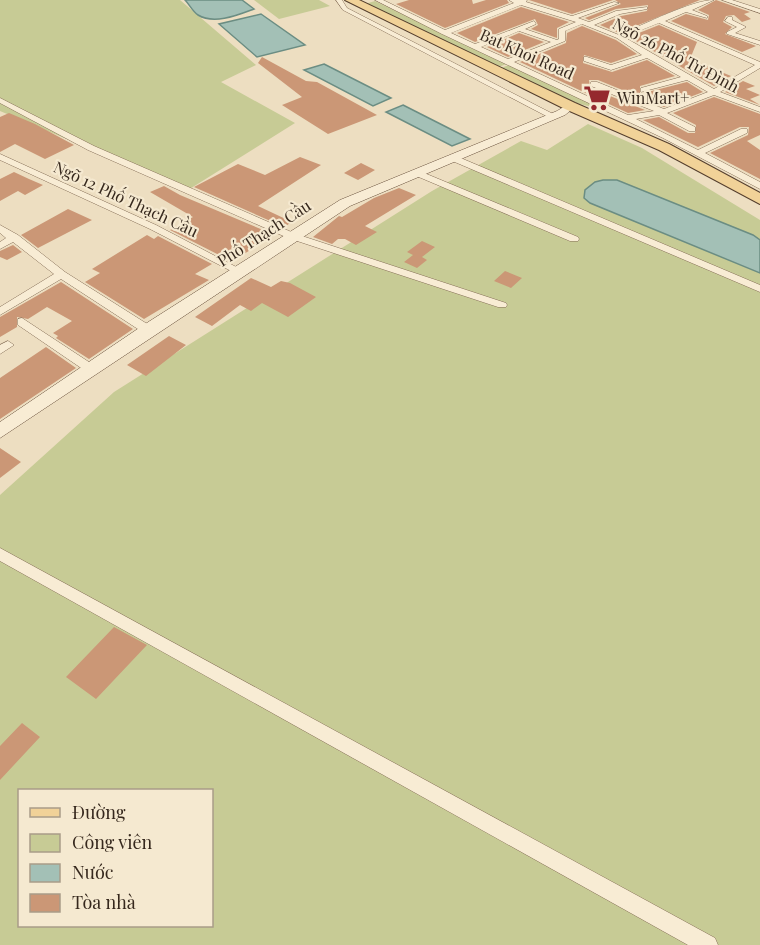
<svg xmlns="http://www.w3.org/2000/svg" width="760" height="945" viewBox="0 0 760 945" font-family="'Playfair Display',serif">
<style>
.green{fill:#c7cb95;fill-rule:evenodd}
.water{fill:#a3c0b6;stroke:#6b8d83;stroke-width:1.5}
.building{fill:#cb9776}
.lines{fill:none;stroke-linecap:round;stroke-linejoin:round}
.street-casing{stroke:#866f58;stroke-width:1}
.secondary-casing{stroke:#68503c;stroke-width:1}
.primary-casing{stroke:#543e2d;stroke-width:2}
.street{fill:#f8ecd4;fill-rule:evenodd}
.secondary{fill:#f8ecd4;fill-rule:evenodd}
.primary{fill:#f1d298;fill-rule:evenodd}
.labels{text-anchor:middle;stroke-width:4.5;stroke-linejoin:round;paint-order:stroke}
.far-street-label{font-size:16px;fill:#36281d;stroke:#f5e9d0}
.far-poi-label{font-size:16px;fill:#36281d;stroke:#f5e9d0;text-anchor:start}
</style>
<rect width="100%" height="100%" fill="#eddec1"/>
<!-- green -->
<path class="green" d="M0,0H180L256,65L221,82L295,123L188,190L0,111Z
M254,0H319L330,6L279,19Z
M375,1L507,64L495,68L365,4Z
M509,65L619,113L571,102L498,69Z
M588,124L642,148L760,220V945H0V495L114,392L432,191L521,141L547,150ZM20,790H212V926H20Z"/>
<!-- water -->
<path class="water" d="M185,0H242L254,9C238,15 214,25 198,15C193,12 189,4 185,0Z
M261,14L305,45L257,57L219,24Z
M324,64L391,98L373,106L304,70Z
M403,105L470,139L452,146L386,112Z
M603,180H617L753,235L760,240V273L590,203L584,198L585,190L595,182Z"/>
<!-- building -->
<path class="building" d="M409,0H472L473,4L486,0H507L509,3L445,28L396,4Z
M529,0H613L572,14Z
M615,0H700L619,33L600,25L621,16L647,11L648,5L616,9L589,20L585,18L621,4Z
M716,0L750,12L744,14L751,19L742,22L734,15L726,16L723,22L732,27L725,34L756,46L742,52L671,21L686,14L708,20L709,15L698,10Z
M521,7L569,22L557,28V38L531,29L538,25L535,19L475,42L457,33Z
M659,25L697,42L690,59L731,76L714,86L629,37Z
M582,26L616,40L637,54L611,63L584,55L583,63L612,72L647,60L675,76L640,86V94L687,82L703,92L664,107L598,80H589L590,88L645,110L628,113L520,62L566,43L567,33Z
M519,33L544,42L508,57L487,47Z
M262,57L306,81L317,82L377,115L328,134L282,105L302,97L258,63Z
M743,81L755,86L746,89L760,95L750,99L760,105L725,92Z
M714,97L760,114V135L747,141L760,150V179L710,153L748,135L749,127H740L698,147L643,120L659,117L688,133H695L696,125L673,113Z
M9,113L35,124L74,145L45,159L15,144L0,152V117Z
M300,157L321,165L258,206L292,222L284,227L194,187L238,164L265,175Z
M361,163L375,170L358,180L344,173Z
M14,172L29,179L43,185L25,195L18,191L0,201V179Z
M164,186L180,195L275,235L239,257L232,252L223,257L170,230L193,217L150,192Z
M399,188L416,195L365,226L377,232L356,245L345,239H338L332,244L313,237L339,216L342,217L374,198Z
M68,209L92,220L38,248L21,235Z
M147,235L154,239L158,236L212,264L195,274L209,280L144,319L85,282L100,273L92,269Z
M422,241L435,247L422,257L427,260L417,268L404,262L413,255L407,252Z
M13,245L22,252L7,260L0,257V251Z
M505,271L522,278L511,288L494,281Z
M251,278L271,287L281,281L290,283L316,297L288,317L262,303L251,311L240,305L212,326L195,317Z
M61,282L133,329L89,359L56,338L58,336L53,333L72,321L47,307L28,319L17,317V327L0,337V317Z
M169,336L186,345L146,376L127,365Z
M46,347L76,368L0,419V378Z
M0,448L21,462L0,478Z
M114,627L147,645L96,699L66,677Z
M22,723L40,737L0,780V746Z"/>
<g class="lines">
<defs>
<path id="street" d="M336,0H342L347,8L557,116L550,118L343,10Z
M375,0H383L445,30L514,3L509,0H527L526,2L572,16L614,2L619,3L578,18L589,22L616,11L647,7V9L620,14L594,25L619,35C643,25 692,0 714,0L692,10L707,16V18L686,12L665,21L760,62V68L720,92L760,107V112L714,95L667,113L695,127V131H689L659,115L636,119L698,150L741,129H747V133L705,153L760,182V189L663,138L442,34ZM521,5L576,22L559,29V39L557,40L525,29L536,24L534,21L475,44L451,33ZM659,23L755,65L714,89L624,37ZM582,24L617,38L642,55L611,65L587,57H584V61L611,70L647,58L681,77L641,88V92L687,80L708,92L664,109L597,82H591V86L654,111L628,115L514,62L565,41V31ZM519,31L551,42L508,59L481,47Z
M722,0H732L760,9V13Z
M728,17H732V20L746,27L735,33L760,41V45L727,34V32L737,27L725,21Z
M0,98L94,146L296,234L506,303L507,305L506,307H498L288,238L88,150L0,103Z
M0,154L156,225L244,271L243,273H235L150,229L0,160Z
M450,156H456L760,285V292L450,160Z
M417,170L578,237L579,239L578,241H570L414,175V171Z
M0,225L18,235L65,272L152,327V333H144L61,279L0,315V307L54,274L13,242L0,249V242L6,238L0,233Z
M22,318L95,366L97,369L95,372H87L18,325V319Z
M8,341L14,345L0,354V345Z
M0,548L715,938L718,945H688L0,561Z"/>
<path id="secondary" d="M570,103L576,106L565,115L350,206L0,438V422L142,326L340,200L557,111Z"/>
<path id="primary" d="M345,0H359L575,103L669,144L760,193V204L659,150L565,109Z"/>
</defs>
<!-- street casing -->
<use href="#street" class="street-casing"/>
<!-- secondary casing -->
<use href="#secondary" class="secondary-casing"/>
<!-- primary casing -->
<use href="#primary" class="primary-casing"/>
<!-- street -->
<use href="#street" class="street"/>
<!-- secondary -->
<use href="#secondary" class="secondary"/>
<!-- primary -->
<use href="#primary" class="primary"/>
</g>
<!-- icons -->
<defs>
<symbol id="supermarket-bare" viewBox="-9 -9 18 18"><path d="M-6-5.5h2.5l.6 2H6L4.5 2H-2.5L-4.4-4H-6ZM-1.5 3.2a1.3 1.3 0 1 0 .1 0ZM3 3.2a1.3 1.3 0 1 0 .1 0Z" fill="#95292e" stroke="#f5e9d0" stroke-width="2.5" paint-order="stroke"/></symbol>
</defs>
<g fill-rule="evenodd">
<use href="#supermarket-bare" x="578" y="79" width="38" height="38"/>
</g>
<g class="labels">
<!-- far-street labels -->
<g class="far-street-label">
<text transform="translate(527 54) rotate(24)" y="6">Bat Khoi Road</text>
<text transform="translate(676 55) rotate(28)" y="6">Ngõ 26 Phố Tư Đình</text>
<text transform="translate(126 199) rotate(25)" y="6">Ngõ 12 Phố Thạch Cầu</text>
<text transform="translate(264 233) rotate(-33)" y="6">Phố Thạch Cầu</text>
</g>
<!-- far-poi labels -->
<g class="far-poi-label">
<text x="617" y="104">WinMart+</text>
</g>
</g>
<!-- legend -->
<rect x="18" y="789" width="195" height="138" fill="#f5e9d0" stroke="#a99c88" stroke-width="1.5"/>
<rect x="30" y="808" width="30" height="9" fill="#f1d298" stroke="#a99c88" stroke-width="1.5"/>
<text x="72" y="819" font-size="18" fill="#36281d">Đường</text>
<rect x="30" y="834" width="30" height="18" fill="#c7cb95" stroke="#a99c88" stroke-width="1.5"/>
<text x="72" y="849" font-size="18" fill="#36281d">Công viên</text>
<rect x="30" y="864" width="30" height="18" fill="#a3c0b6" stroke="#a99c88" stroke-width="1.5"/>
<text x="72" y="879" font-size="18" fill="#36281d">Nước</text>
<rect x="30" y="894" width="30" height="18" fill="#cb9776" stroke="#a99c88" stroke-width="1.5"/>
<text x="72" y="909" font-size="18" fill="#36281d">Tòa nhà</text>
</svg>
